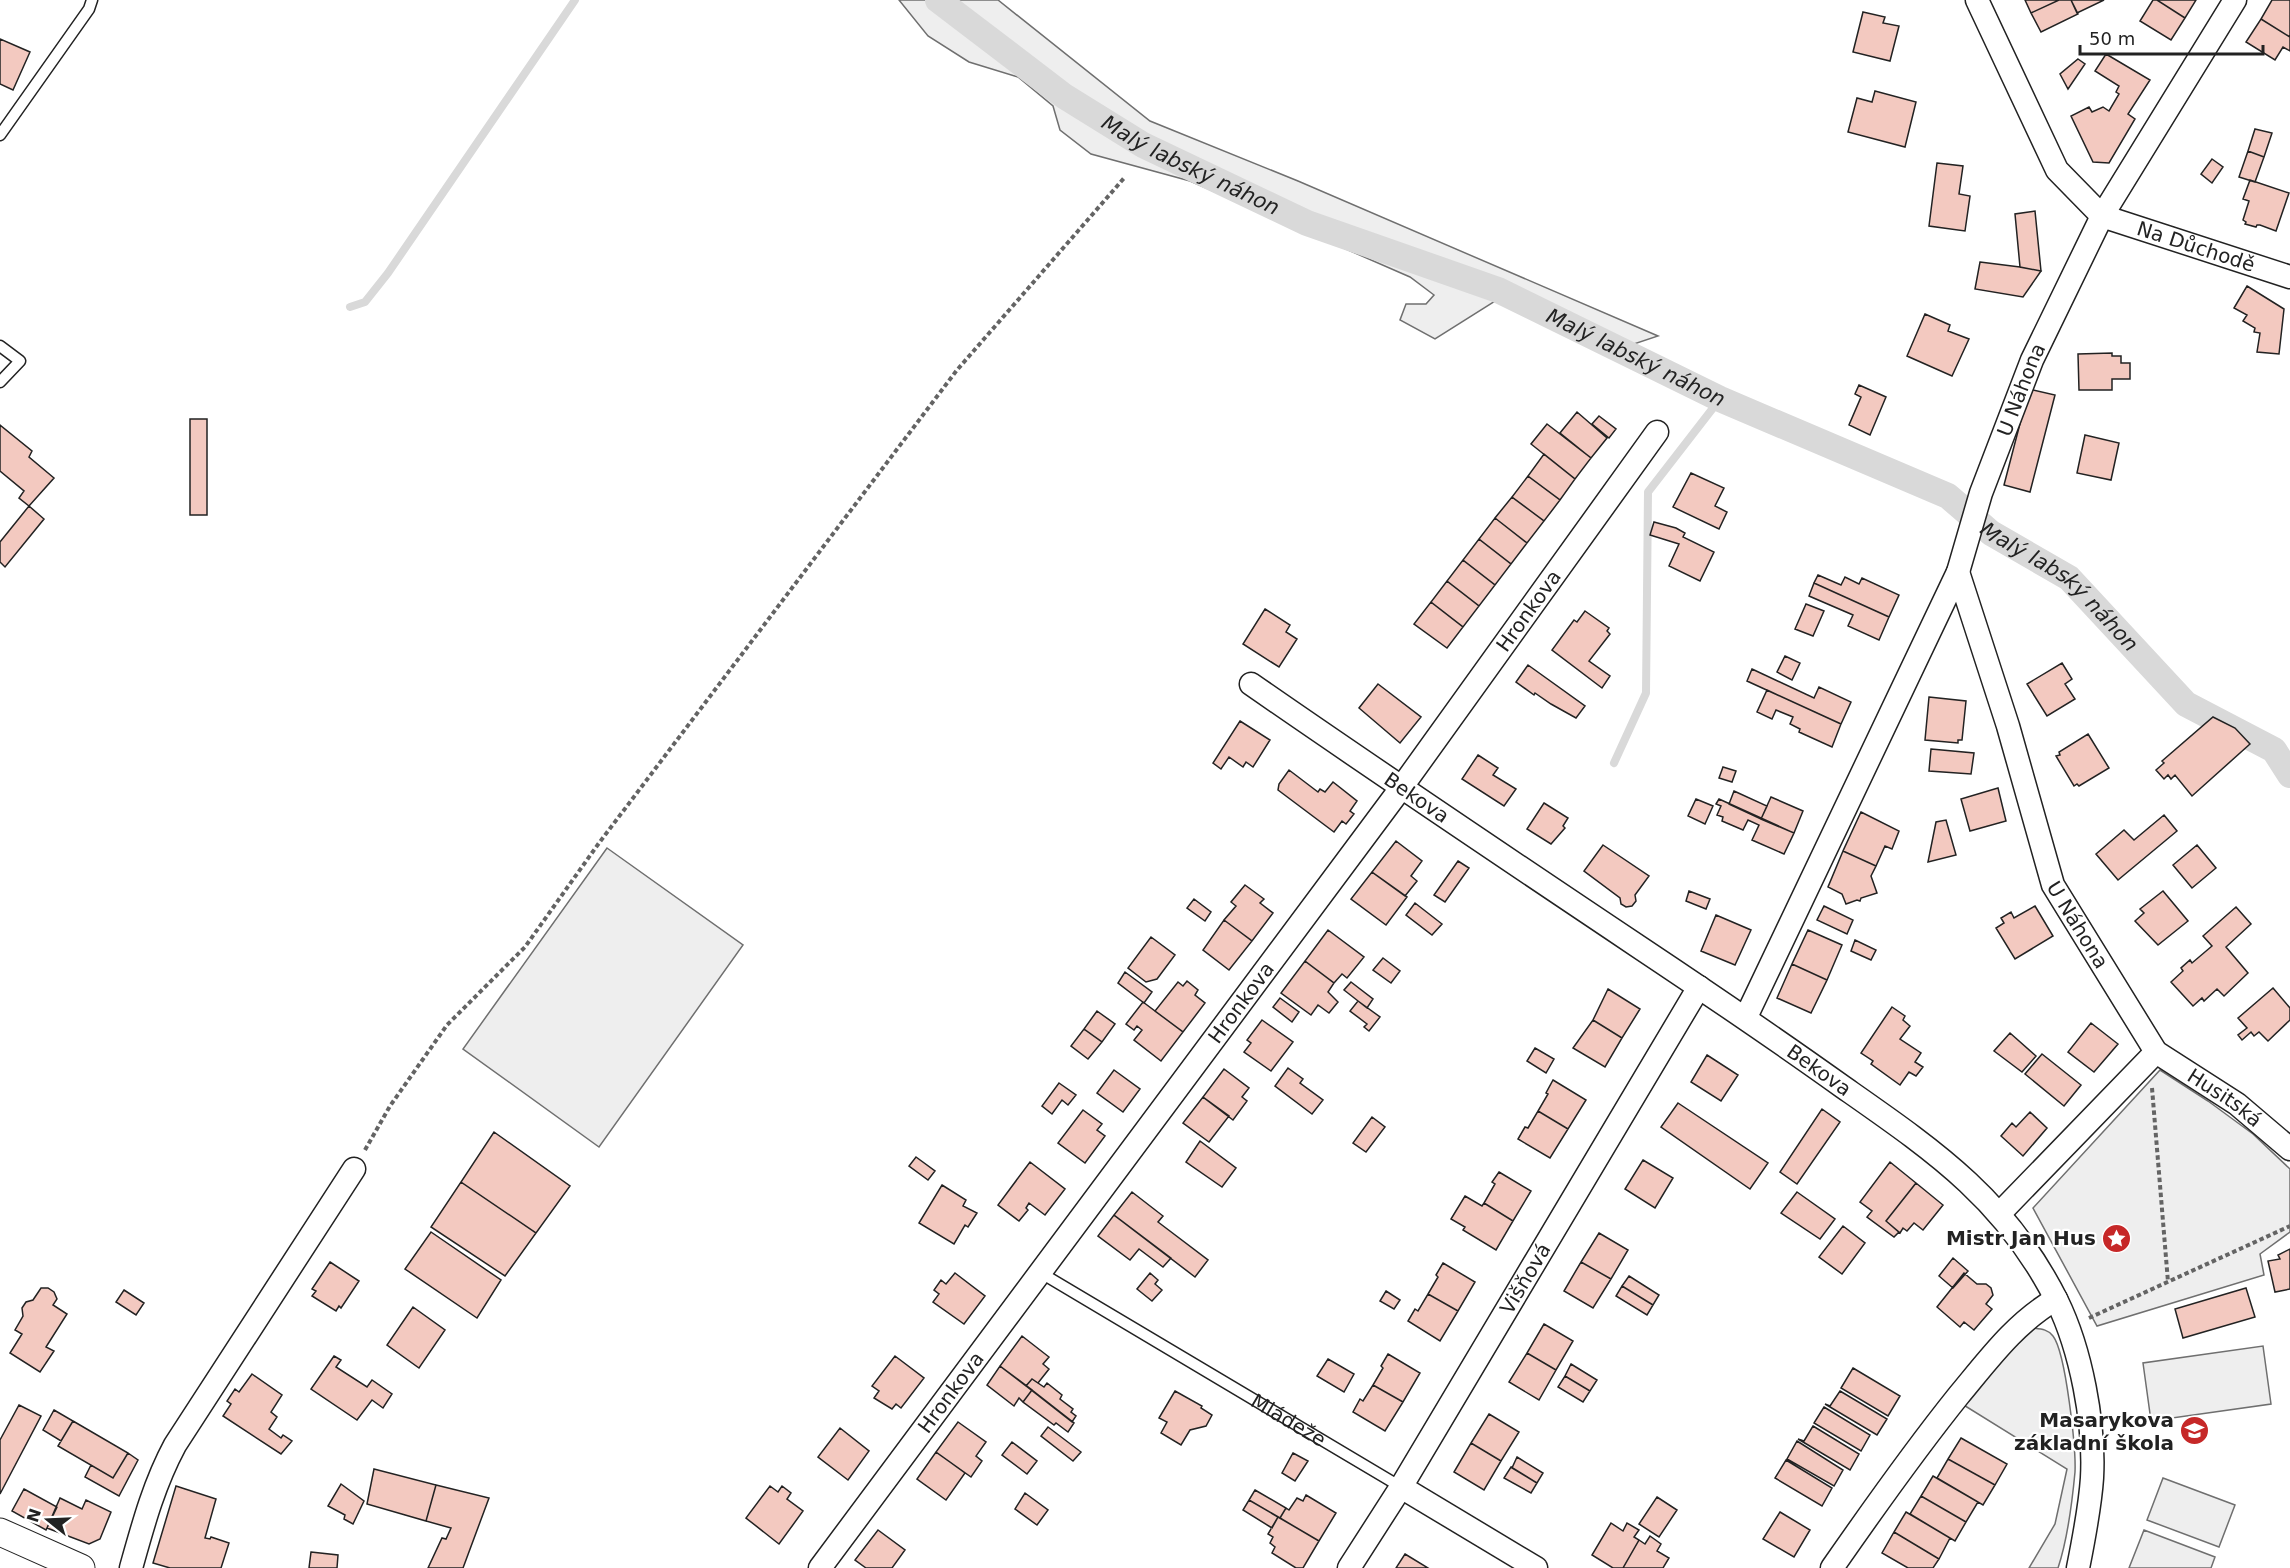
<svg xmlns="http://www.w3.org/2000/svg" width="2290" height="1568" viewBox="0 0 2290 1568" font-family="'DejaVu Sans',sans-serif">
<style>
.green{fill:#eee;stroke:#6f6f6f;stroke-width:1.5}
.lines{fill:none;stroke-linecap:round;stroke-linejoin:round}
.stream{stroke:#d9d9d9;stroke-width:8}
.canal{stroke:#d9d9d9;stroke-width:26}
.building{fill:#f3c9c0;stroke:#222;stroke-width:1.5}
.service-casing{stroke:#222;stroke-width:13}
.minor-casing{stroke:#222;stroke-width:25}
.tertiary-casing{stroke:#222;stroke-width:29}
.path{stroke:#646464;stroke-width:4;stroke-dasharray:4.5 3;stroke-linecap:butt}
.service{stroke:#fff;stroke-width:10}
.minor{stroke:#fff;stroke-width:22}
.tertiary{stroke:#fff;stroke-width:27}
.labels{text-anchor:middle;stroke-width:4.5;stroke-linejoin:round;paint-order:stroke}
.street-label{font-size:20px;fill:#222;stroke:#fff}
.poi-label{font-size:20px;font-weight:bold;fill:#222;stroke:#fff;text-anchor:end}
.water-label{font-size:21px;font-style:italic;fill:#222;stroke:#fff}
</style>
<rect width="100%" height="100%" fill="#fff"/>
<!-- green -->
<path class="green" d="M899,0H998L1150,121L1298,181L1658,336L1604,354L1495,301L1435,339L1400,320L1406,304H1426L1434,295L1410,277L1190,181L1091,154L1060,130L1053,106L1018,77L969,62L928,36Z
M607,848L743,945L599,1147L463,1049Z
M2160,1070L2208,1101L2253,1134L2290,1169V1232L2260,1254L2264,1275L2097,1326L2033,1208Z
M2032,1328C2040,1329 2048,1329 2053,1336C2066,1353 2076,1449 2075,1472C2072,1504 2068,1538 2058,1568H2029L2055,1524L2067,1469L1962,1404L2019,1336Z
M2263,1346L2271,1404L2151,1421L2143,1363Z
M2163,1478L2235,1505L2219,1547L2147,1520Z
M2144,1530L2215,1557L2211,1568H2129Z"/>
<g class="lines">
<!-- stream -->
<path class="stream" d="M350,307L365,302L388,273L575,0
M1614,763L1646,693L1648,492L1720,399"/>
<!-- canal -->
<path class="canal" id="s1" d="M938,0L1064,96L1143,145L1307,223L1498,290L1720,399L1948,496L1991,533L2069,578L2186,704L2274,750L2290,775"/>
</g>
<!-- building -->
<path class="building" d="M2025,0H2059L2031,13Z
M2059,0H2071L2078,14L2041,32L2031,13Z
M2071,0H2104L2077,13Z
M2153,0H2157L2185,18L2171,40L2140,21Z
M2157,0H2196L2185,18Z
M2272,0H2290V37L2261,19Z
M1863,12L1885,17L1883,23L1899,26L1890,61L1853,52Z
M2261,19L2290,37V51L2283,47L2275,60L2246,42Z
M0,39L30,52L13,90L0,84Z
M2106,54L2150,80L2128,114L2135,119L2109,163L2093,162L2071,116L2089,107L2092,112L2103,107L2109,111L2119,94L2116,92L2119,86L2095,71Z
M2078,59L2085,64L2068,89L2060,74Z
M1875,91L1916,102L1905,147L1848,132L1857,98L1872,102Z
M2255,129L2272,133L2264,157L2248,151Z
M2248,151L2264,157L2255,182L2239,177Z
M2212,159L2223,167L2212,183L2201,174Z
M1937,163L1963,166L1959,194L1970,196L1965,231L1929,226Z
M2250,180L2289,193L2276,231L2260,225H2257L2256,227L2245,224L2246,222L2243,220L2249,201L2243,199Z
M2035,211L2041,271L2020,267L2015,214Z
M1980,262L2020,267L2041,271L2023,297L1975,289Z
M2247,286L2284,309L2279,354L2257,352L2260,333L2254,332L2255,328L2243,321L2247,315L2234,308Z
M1925,314L1950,325L1948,331L1969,339L1952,376L1907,356Z
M2112,353V356H2121V363H2130V379H2112V390H2079L2078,354Z
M1859,385L1886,397L1870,435L1849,425L1861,397L1855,394Z
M2029,389L2055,395L2030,492L2004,485Z
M1577,412L1607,438L1591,458L1560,433Z
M1599,416L1616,429L1609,438L1592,424Z
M190,419H207V515H190Z
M1547,424L1591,458L1575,479L1531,444Z
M0,425L32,451L29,457L54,478L29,506L19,498L24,491L0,471Z
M2085,435L2119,443L2111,480L2077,473Z
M1544,454L1575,479L1560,500L1528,476Z
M1691,473L1724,488L1715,506L1727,512L1719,529L1673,507Z
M1528,476L1560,500L1544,521L1512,497Z
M1512,497L1544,521L1527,543L1495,518Z
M29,506L44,519L5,567L0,562V542Z
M1495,518L1527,543L1511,564L1479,539Z
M1654,522L1676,528L1685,533L1683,537L1714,552L1700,581L1669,566L1679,544L1650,535Z
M1479,539L1511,564L1495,585L1463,560Z
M1463,560L1495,585L1479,606L1447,581Z
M1818,575L1841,585L1845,577L1859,584L1862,578L1899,595L1889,617L1814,583Z
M1447,581L1479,606L1463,627L1431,602Z
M1814,583L1889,617L1879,640L1848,626L1853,615L1809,596Z
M1431,602L1463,627L1447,648L1414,624Z
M1806,604L1824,611L1813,636L1795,629Z
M1265,609L1290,625L1286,632L1297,639L1279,667L1243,644Z
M1585,611L1609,628L1607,631L1610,634L1589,661L1610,676L1602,688L1552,650L1574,620L1577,622Z
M1785,656L1800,663L1792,680L1777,672Z
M2062,663L2072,679L2065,684L2075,699L2047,716L2027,684Z
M1528,665L1585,706L1576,718L1551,704L1535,693L1534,695L1516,682Z
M1752,669L1814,698L1819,687L1851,702L1841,724L1747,681Z
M1378,684L1421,717L1400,743L1359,708Z
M1767,690L1841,724L1832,747L1799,732L1800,729L1790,724L1793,717L1776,710L1772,719L1757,712Z
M1929,697L1966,701L1962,740H1958V743L1925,740Z
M2213,717L2235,728L2250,744L2192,796L2175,775L2171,779L2168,775L2164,779L2156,770L2164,763L2162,761Z
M1240,721L1270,740L1253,767L1246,762L1243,767L1229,757L1221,769L1213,763Z
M2088,734L2109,768L2079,786L2077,784L2074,786L2056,756L2060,755L2059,752Z
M1931,749L1974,753L1971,774L1929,771Z
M1478,755L1498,768L1493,775L1516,789L1504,806L1462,779Z
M1723,767L1736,771L1732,782L1719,778Z
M1289,770L1318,792L1320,789L1325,792L1333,782L1357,801L1350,811L1354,814L1346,824L1342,821L1334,832L1278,790L1279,784Z
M1998,788L2006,821L1970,831L1961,799Z
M1734,791L1767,806L1761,819L1729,804Z
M1771,797L1803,811L1794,833L1761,819Z
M1696,799L1713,806L1705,824L1688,816Z
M1719,799L1794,833L1784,854L1752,840L1759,825L1748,820L1743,830L1722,821L1723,817L1717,815L1721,806L1716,804Z
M1544,803L1568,818L1563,826L1565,828L1551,844L1527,829Z
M1861,812L1899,831L1892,849L1885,846L1876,866L1843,851Z
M2164,815L2177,831L2118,880L2096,854L2124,830L2134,840Z
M1946,820L1956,855L1928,862L1936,822Z
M1396,841L1422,861L1411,876L1417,881L1405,896L1372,872Z
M1603,845L1649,876L1635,895L1636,901L1632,906L1626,907L1621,904L1620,898L1584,871Z
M2197,845L2216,868L2192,888L2173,865Z
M1843,851L1876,866L1871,876L1877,893L1861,898L1860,901L1857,900L1846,904L1842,894L1828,887Z
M1458,861L1469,868L1445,902L1434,895Z
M1372,872L1407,897L1386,925L1351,899Z
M1245,885L1264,899L1260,903L1273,913L1252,941L1224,920L1236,906L1231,902Z
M1689,891L1710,899L1706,909L1686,901Z
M2163,891L2188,921L2158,945L2135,921L2144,913L2140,909Z
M1194,899L1211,912L1205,921L1187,908Z
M1415,903L1442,924L1432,935L1406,915Z
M1824,906L1853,920L1847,934L1817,920Z
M2035,906L2053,936L2015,959L1996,928L2004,923L2001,918L2011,912L2014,918Z
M2236,907L2251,924L2226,947L2248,973L2224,996L2217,989L2204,1001L2202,998L2193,1006L2171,982L2183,971L2181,968L2190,960L2192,963L2212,946L2203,936Z
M1716,915L1751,930L1735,965L1701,951Z
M1224,920L1252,941L1229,970L1203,950Z
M1328,930L1364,957L1347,978L1342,974L1334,983L1305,961Z
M1808,930L1842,945L1827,980L1792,964Z
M1151,937L1175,955L1157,979L1146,982L1128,968Z
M1855,940L1876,950L1871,960L1851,951Z
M1383,958L1400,971L1391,983L1373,970Z
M1305,961L1334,983L1328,992L1338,1002L1329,1013L1318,1005L1311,1015L1281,993Z
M1792,964L1827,980L1811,1013L1777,998Z
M1125,972L1152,992L1144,1003L1118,983Z
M1187,981L1198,990L1195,995L1205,1003L1183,1032L1155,1011L1178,982L1183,986Z
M1351,982L1373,999L1367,1008L1344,990Z
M2273,988L2290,1008V1020L2268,1041L2259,1032L2254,1036L2251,1032L2242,1040L2238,1035L2247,1028L2238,1018Z
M1608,989L1640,1009L1622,1038L1593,1020Z
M1280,998L1299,1012L1292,1022L1273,1007Z
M1358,1001L1380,1017L1369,1031L1364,1027L1367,1024L1350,1011Z
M1143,1002L1183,1032L1161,1061L1134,1040L1142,1030L1137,1026L1134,1030L1126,1024Z
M1892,1007L1905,1016L1903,1020L1910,1026L1900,1039L1921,1053L1915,1062L1923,1067L1916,1076L1909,1072L1900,1085L1871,1064L1873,1061L1861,1053Z
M1097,1011L1115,1024L1102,1042L1084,1029Z
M1262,1020L1293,1042L1271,1071L1244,1052L1251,1043L1247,1040Z
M1593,1020L1622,1038L1605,1067L1573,1048Z
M2091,1023L2118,1044L2094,1072L2068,1052Z
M1084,1029L1102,1042L1088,1059L1071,1046Z
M2010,1033L2036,1056L2022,1072L1994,1051Z
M1535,1048L1554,1059L1546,1073L1527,1061Z
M2042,1054L2081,1085L2064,1106L2025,1074Z
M1707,1055L1738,1075L1721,1101L1691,1082Z
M1288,1068L1303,1079L1300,1083L1323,1100L1312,1114L1275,1086Z
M1224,1069L1249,1088L1242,1097L1247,1101L1233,1120L1203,1097Z
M1114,1070L1140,1089L1123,1112L1097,1093Z
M1553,1080L1586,1100L1568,1129L1538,1111L1548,1094L1546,1093Z
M1059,1083L1076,1095L1068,1105L1062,1100L1052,1114L1042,1106Z
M1203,1097L1229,1116L1209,1142L1183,1123Z
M1678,1103L1768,1163L1750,1189L1661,1127Z
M1822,1109L1840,1122L1797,1184L1780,1172Z
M1083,1110L1102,1124L1097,1130L1105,1136L1085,1163L1058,1143Z
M1538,1111L1568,1129L1550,1158L1518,1139L1525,1127L1528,1128Z
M2030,1112L2047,1128L2023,1156L2001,1136L2012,1123L2016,1127Z
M1372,1117L1385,1127L1366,1152L1353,1143Z
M494,1132L570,1186L536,1233L461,1182Z
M1200,1141L1236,1168L1222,1187L1186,1162Z
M916,1157L935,1171L928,1180L909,1166Z
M1643,1160L1673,1178L1655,1208L1625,1189Z
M1030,1162L1065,1189L1045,1215L1029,1203L1026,1208L1028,1210L1019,1221L998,1205Z
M1890,1162L1916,1183L1886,1221L1899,1232L1894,1237L1867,1217L1872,1211L1860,1202Z
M1499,1172L1531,1191L1513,1221L1484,1203L1495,1184L1492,1182Z
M461,1182L536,1233L505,1276L431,1227Z
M1916,1183L1943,1205L1923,1230L1914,1223L1907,1231L1903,1228L1900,1233L1886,1221Z
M942,1185L966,1200L963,1206L977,1213L968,1227L965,1225L954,1244L919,1223Z
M1132,1192L1163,1216L1158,1222L1208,1260L1195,1277L1114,1215Z
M1797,1192L1835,1219L1820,1239L1781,1213Z
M1465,1196L1482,1206L1484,1203L1513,1221L1496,1250L1463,1230L1465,1227L1451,1219Z
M1114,1215L1171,1258L1163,1267L1139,1249L1130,1260L1098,1236Z
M1843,1226L1865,1243L1842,1274L1819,1257Z
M431,1232L501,1280L477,1318L405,1269Z
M1599,1233L1628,1250L1611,1279L1581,1262Z
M2290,1249V1289L2275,1292L2268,1261L2280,1259L2278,1255Z
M1953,1258L1968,1271L1953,1288L1939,1276Z
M330,1262L359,1281L341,1308L339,1306L336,1311L312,1296L316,1291L312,1289Z
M1581,1262L1611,1279L1593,1308L1564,1291Z
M1443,1263L1475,1282L1458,1311L1428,1294L1438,1277L1436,1275Z
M955,1273L985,1296L964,1324L933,1302L939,1294L934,1290L941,1280L946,1284Z
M1150,1273L1158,1280L1155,1284L1162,1290L1152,1301L1137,1289Z
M1964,1273L1977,1284H1986L1991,1288L1993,1295L1986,1304L1992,1309L1974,1330L1964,1322L1960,1327L1937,1307Z
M1629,1276L1659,1295L1653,1305L1622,1286Z
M1622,1286L1653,1305L1647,1315L1616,1296Z
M41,1288H48L54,1292L57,1299L53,1305L67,1314L46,1347L54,1351L40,1372L10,1353L22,1334L15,1330L23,1316L22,1308L26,1302L33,1300Z
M2246,1288L2255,1317L2183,1338L2175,1309Z
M124,1290L144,1303L136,1315L116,1302Z
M1386,1291L1400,1300L1394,1309L1380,1301Z
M1428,1294L1458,1311L1440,1341L1408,1321L1415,1309L1418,1311Z
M413,1307L445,1330L419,1368L387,1345Z
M1544,1324L1573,1341L1556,1370L1527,1353Z
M1022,1336L1049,1357L1043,1364L1049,1369L1038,1383L1032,1379L1026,1386L1000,1366Z
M1527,1353L1556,1370L1539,1400L1509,1382Z
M1388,1354L1420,1373L1403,1402L1373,1385L1383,1368L1381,1366Z
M334,1356L341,1360L336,1367L367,1387L372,1380L392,1394L383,1408L372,1400L357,1420L311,1389Z
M895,1356L924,1378L901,1408L896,1404L892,1409L874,1398L879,1391L872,1386Z
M1328,1359L1354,1374L1344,1392L1317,1376Z
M1571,1364L1597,1380L1590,1391L1565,1376Z
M1000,1366L1032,1390L1023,1402L1019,1398L1014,1406L987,1385Z
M1853,1368L1900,1396L1888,1416L1841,1388Z
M252,1374L282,1395L271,1412L277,1417L269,1429L281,1438L283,1435L292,1441L281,1454L223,1416L231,1404L227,1401L235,1389L239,1392Z
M1565,1376L1590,1391L1583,1402L1558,1387Z
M1032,1379L1044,1387L1047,1383L1062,1395L1060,1399L1073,1409L1071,1412L1076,1416L1072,1422L1026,1386Z
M1373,1385L1403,1402L1385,1431L1353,1412L1360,1399L1363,1401Z
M1032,1390L1074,1423L1068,1432L1056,1423L1054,1425L1023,1402Z
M1175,1391L1202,1406L1201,1408L1212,1415L1206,1426L1190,1430L1181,1445L1161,1433L1167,1422L1159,1418Z
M1840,1391L1887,1419L1877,1435L1825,1404L1830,1406Z
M19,1405L41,1416L0,1494V1440Z
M1824,1407L1870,1435L1861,1451L1814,1423Z
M54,1410L73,1421L61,1441L43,1430Z
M1489,1414L1519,1432L1501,1461L1471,1443Z
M73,1421L128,1453L113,1478L58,1446Z
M958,1422L986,1442L976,1456L982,1461L971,1477L936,1452Z
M1813,1426L1859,1454L1850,1470L1798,1439L1804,1441Z
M1048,1427L1081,1452L1073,1461L1041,1436Z
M840,1428L869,1451L848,1480L818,1457Z
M1961,1438L2007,1464L1995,1485L1948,1459Z
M1797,1441L1843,1470L1834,1486L1787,1459Z
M1012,1442L1037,1461L1027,1474L1002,1455Z
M1471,1443L1501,1461L1484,1490L1454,1472Z
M936,1452L965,1473L946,1500L917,1479Z
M128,1453L138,1460L119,1496L85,1477L91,1465L113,1478Z
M1293,1453L1308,1461L1295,1481L1282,1473Z
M1517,1457L1543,1473L1537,1483L1512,1468Z
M1948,1459L1995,1485L1983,1505L1937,1478Z
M1786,1460L1832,1488L1822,1506L1775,1478Z
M1511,1467L1537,1483L1531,1493L1504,1478Z
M374,1469L436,1485L426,1521L367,1504Z
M1933,1476L1978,1502L1966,1522L1921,1496Z
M341,1484L364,1501L353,1524L344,1519L345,1515L328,1506Z
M436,1485L489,1498L463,1568H428L442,1538L446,1539L451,1528L426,1521Z
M176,1486L216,1499L205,1538L210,1539L211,1537L229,1543L221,1568H170L153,1563Z
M770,1486L778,1492L782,1486L791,1493L787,1499L803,1511L779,1544L746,1518Z
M24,1489L57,1507L46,1530L12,1511Z
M1255,1490L1286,1508L1280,1518L1249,1500Z
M1025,1493L1048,1510L1037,1525L1015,1509Z
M1306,1495L1336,1513L1319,1541L1280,1518L1286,1508L1289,1510L1297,1498L1303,1501Z
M1921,1496L1966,1522L1955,1541L1910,1514Z
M1657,1497L1677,1510L1659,1537L1639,1524Z
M60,1498L82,1509L86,1500L111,1512L100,1539L89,1544L47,1528Z
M1249,1500L1278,1517L1272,1528L1243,1510Z
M1780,1512L1810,1530L1794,1557L1763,1539Z
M1906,1512L1950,1538L1939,1559L1894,1532Z
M1278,1517L1319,1541L1303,1568H1296L1272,1553L1275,1547L1270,1543L1273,1537L1268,1534Z
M1611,1523L1623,1531L1627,1523L1639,1530L1634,1537L1639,1540L1623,1568H1613L1592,1555Z
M878,1530L905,1550L892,1568H866L855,1560Z
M1894,1532L1939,1559L1933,1568H1908L1882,1553Z
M1650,1536L1661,1544L1657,1551L1669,1558L1663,1568H1623L1639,1540L1645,1544Z
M311,1552L338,1555L337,1568H309Z
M1405,1554L1428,1568H1396Z"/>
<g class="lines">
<defs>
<g id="service">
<path d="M0,135L89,9L92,0"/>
<path d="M0,346L20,361L0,382"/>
<path id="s2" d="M1041,1273L1401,1487"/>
</g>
<g id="minor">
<path id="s3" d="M1977,0L2057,170L2102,216L2290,277"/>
<path id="s4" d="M1958,572L2008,726L2053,885L2156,1052L2237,1104L2290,1149"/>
<path id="s5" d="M1251,684C1379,773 1509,860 1639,947C1708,993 1776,1039 1843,1087C1933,1150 2006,1199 2057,1301C2081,1350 2095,1423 2092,1478C2090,1508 2084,1538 2078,1568"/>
<path id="s6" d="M1746,1017L1958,572L1981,493L2032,360L2102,216L2235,0"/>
<path d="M2000,1213L2156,1052"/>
<path d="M1401,1487L1536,1568"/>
<path d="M131,1568C143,1525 154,1484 175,1445L354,1169"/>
<path id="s7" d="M820,1568L1401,788L1657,432"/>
<path id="s8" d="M1349,1568L1401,1487L1699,987"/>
<path d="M1832,1568C1873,1509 1914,1451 1959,1395C1989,1359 2015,1323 2056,1299"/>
</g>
<path id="tertiary" d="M0,1532L81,1568"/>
</defs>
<!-- service casing -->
<use href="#service" class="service-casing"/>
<!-- minor casing -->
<use href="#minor" class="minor-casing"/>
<!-- tertiary casing -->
<use href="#tertiary" class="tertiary-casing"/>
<!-- path -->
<path class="path" d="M2152,1088L2168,1282
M365,1150L390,1106L447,1025L525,947L599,843L957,370L1125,177
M2089,1318L2290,1226"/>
<!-- service -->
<use href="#service" class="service"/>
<!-- minor -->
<use href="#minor" class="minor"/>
<!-- tertiary -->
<use href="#tertiary" class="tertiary"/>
</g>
<!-- icons -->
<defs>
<symbol id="sight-disc" viewBox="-11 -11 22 22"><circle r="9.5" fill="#c62828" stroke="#fff"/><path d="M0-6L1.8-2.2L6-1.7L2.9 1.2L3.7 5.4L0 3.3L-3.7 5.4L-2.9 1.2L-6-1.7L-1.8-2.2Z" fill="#fff"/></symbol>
<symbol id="school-disc" viewBox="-11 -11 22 22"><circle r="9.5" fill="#c62828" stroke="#fff"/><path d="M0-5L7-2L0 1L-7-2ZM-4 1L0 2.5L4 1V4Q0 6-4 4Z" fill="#fff"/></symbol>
</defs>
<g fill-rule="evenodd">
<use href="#sight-disc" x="2100" y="1222" width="33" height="33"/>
<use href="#school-disc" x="2178" y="1414" width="33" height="33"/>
</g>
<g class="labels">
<!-- street labels -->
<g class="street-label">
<text dy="7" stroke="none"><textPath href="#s3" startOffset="351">Na Důchodě</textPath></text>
<text dy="7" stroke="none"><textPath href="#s6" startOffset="686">U Náhona</textPath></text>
<text dy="7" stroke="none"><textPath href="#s7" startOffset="1191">Hronkova</textPath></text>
<text dy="7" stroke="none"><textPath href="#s5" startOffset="201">Bekova</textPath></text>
<text dy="7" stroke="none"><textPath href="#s4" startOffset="374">U Náhona</textPath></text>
<text dy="7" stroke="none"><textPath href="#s7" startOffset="705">Hronkova</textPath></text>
<text dy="7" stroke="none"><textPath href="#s5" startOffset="687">Bekova</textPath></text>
<text dy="7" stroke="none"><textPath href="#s4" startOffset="606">Husitská</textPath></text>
<text dy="7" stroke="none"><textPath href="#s8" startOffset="339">Višňová</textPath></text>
<text dy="7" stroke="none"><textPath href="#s7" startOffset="219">Hronkova</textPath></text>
<text dy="7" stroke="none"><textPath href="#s2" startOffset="288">Mládeže</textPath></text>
</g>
<!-- poi labels -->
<g class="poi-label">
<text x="2096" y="1245">Mistr Jan Hus</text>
<text x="2174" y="1427">Masarykova<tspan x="2174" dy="23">základní škola</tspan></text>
</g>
<!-- water labels -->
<g class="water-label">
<text dy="7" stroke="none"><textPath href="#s1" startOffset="303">Malý labský náhon</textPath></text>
<text dy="7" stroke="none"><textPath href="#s1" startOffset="789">Malý labský náhon</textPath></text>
<text dy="7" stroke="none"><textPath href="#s1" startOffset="1275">Malý labský náhon</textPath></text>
</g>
</g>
<!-- north arrow -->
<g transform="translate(48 1520) rotate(288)" stroke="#ffffff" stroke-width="4.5" paint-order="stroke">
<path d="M0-4.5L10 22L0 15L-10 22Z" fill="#222222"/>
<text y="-9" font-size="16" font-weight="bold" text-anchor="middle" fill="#222222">N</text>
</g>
<!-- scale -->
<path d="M2080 45v9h183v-9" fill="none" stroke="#222222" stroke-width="3"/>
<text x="2089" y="45" font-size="18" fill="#222222" stroke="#ffffff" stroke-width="4.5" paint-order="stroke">50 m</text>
</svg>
